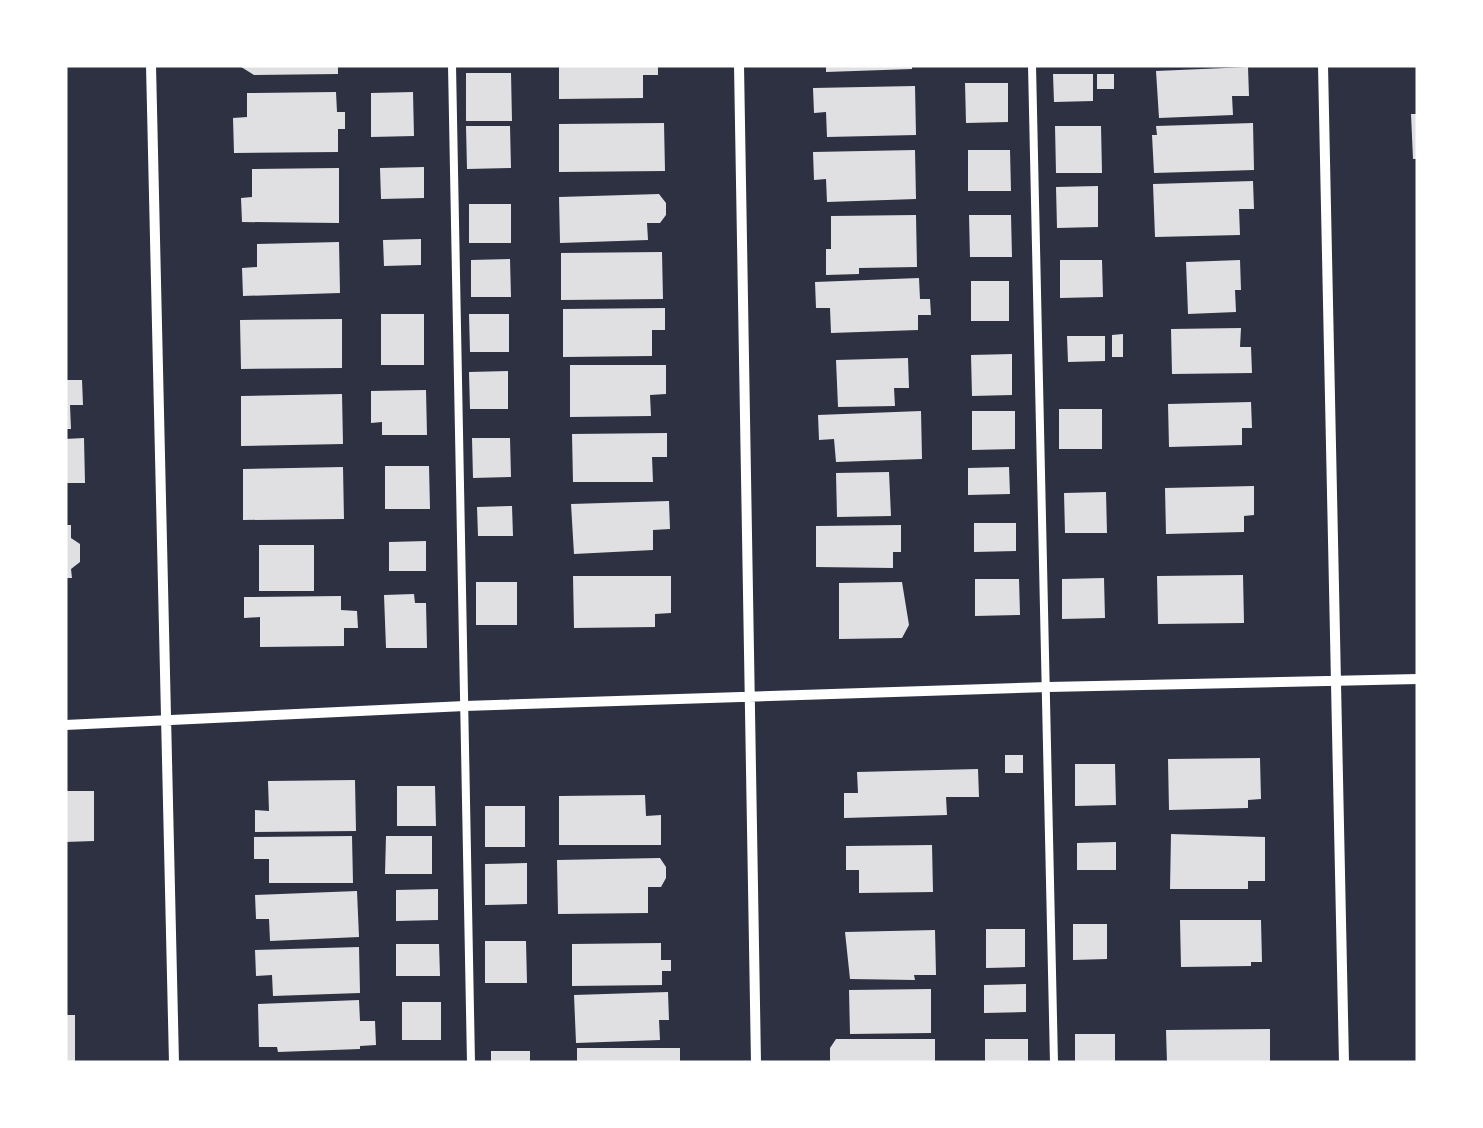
<svg xmlns="http://www.w3.org/2000/svg" width="1483" height="1128" viewBox="0 0 1483 1128" font-family="'Source Sans 3',sans-serif">
<style>
.building{fill:#e0e0e3}
.lines{fill:none;stroke-linecap:round;stroke-linejoin:round}
.service{stroke:#fff;stroke-width:8}
.minor{stroke:#fff;stroke-width:10}
</style>
<rect width="100%" height="100%" fill="#2d3142"/>
<!-- building -->
<path class="building" d="M238,65H338V74L254,75Z
M559,65H658V75H643V98L559,99Z
M826,65H912V69L826,72Z
M1248,67L1249,96H1232L1233,115L1159,118L1156,71Z
M466,73H511L512,121H466Z
M1053,74H1093V101L1054,102Z
M1097,74H1114V89H1097Z
M965,83H1008V122L966,123Z
M915,86L916,135L827,137L826,112L814,113L813,88Z
M336,92L337,112H345V129H338V152L234,153L233,118L247,117V93Z
M413,92L414,136L371,137V93Z
M1411,114H1418V159H1413Z
M664,123L665,171L559,172V124Z
M1253,123L1254,170L1154,173L1152,135H1157L1156,126Z
M466,126H510L511,168L467,169Z
M1055,126H1101L1102,173H1056Z
M915,150L916,199L827,202L826,179L814,180L813,152Z
M968,150H1010L1011,191H968Z
M424,167V198L381,199L380,168Z
M339,168V223L242,222L241,198L252,197V169Z
M1253,181L1254,209H1239L1240,235L1155,237L1153,184Z
M1098,186V227L1057,228L1056,187Z
M659,194L666,203V215L660,223H647L648,240L560,243L559,197Z
M469,204H511V243H469Z
M916,215L917,267L859,268V274L826,275V249H831V216Z
M969,215H1011L1012,257H970Z
M421,239V265L384,266L383,240Z
M339,242L340,293L243,296L242,268L257,267V244Z
M662,252L663,299L561,300V253Z
M510,259L511,297H471V260Z
M1060,260H1102L1103,297L1060,298Z
M1240,260L1241,290H1235L1236,312L1188,314L1186,262Z
M919,278L920,299H930L931,315H918V330L831,333L830,308H816L815,282Z
M971,281H1009V321H971Z
M665,308V330H652V356L563,357V309Z
M381,314H424V365H381Z
M469,314H509V352H470Z
M342,319V368L241,369L240,320Z
M1241,328L1240,347H1251L1252,373L1172,374L1171,329Z
M1123,334V357H1112V335Z
M1067,336H1105V361L1068,362Z
M1012,354V395L972,396L971,355Z
M908,358L909,388H894L895,406L838,407L836,360Z
M570,365H666V394L650,395L651,416L570,417Z
M508,371V409H470L469,372Z
M65,380H82L83,405H70L71,429H65Z
M426,390L427,435H382V422L371,423V391Z
M342,394L343,444L241,446V396Z
M1251,402L1252,428H1242V445L1169,447L1168,404Z
M1059,409H1102V449H1059Z
M921,411L922,459L836,462L834,439L819,440L818,415Z
M972,411H1015V449L972,450Z
M667,433V457H652L653,482H573L572,434Z
M84,438L85,483H65V439Z
M472,438H510L511,477L473,478Z
M385,466H429L430,509H385Z
M343,467L344,519L243,520V469Z
M1009,467L1010,494L968,495V468Z
M889,472L891,516L837,517L836,473Z
M1254,486V515L1244,516V532L1166,534L1165,488Z
M1106,492L1107,533H1065L1064,493Z
M669,501L670,529L653,530V550L574,554L571,504Z
M512,506L513,536H478L477,507Z
M974,523H1016V551L974,552Z
M65,525H71V538L80,544V562L71,569L72,578H65Z
M901,525V552H893V568L816,567V526Z
M426,541V571H389V542Z
M259,545H314V591H259Z
M1243,575L1244,623L1158,624L1157,576Z
M573,576H671V613L655,614V627L574,628Z
M1104,578L1105,618L1062,619V579Z
M975,579H1019L1020,615L975,616Z
M476,582H517V625H476Z
M902,582L909,625L902,638L839,639V583Z
M414,594L415,603H426L427,648H386L384,595Z
M341,596V610L357,611L358,628H344V646L260,647V617L244,618V597Z
M1005,755H1023V773H1005Z
M1260,758L1261,799L1248,800V808L1169,810L1168,759Z
M1075,764H1115L1116,805L1075,806Z
M978,769L979,797H946L947,815L844,818V793H858L857,772Z
M355,780L356,831L255,832V810L269,811L268,781Z
M397,786H435L436,826H397Z
M65,791H94V841L65,842Z
M645,795L646,816L661,815V845H559V796Z
M485,806H525V847H485Z
M1171,834L1265,837V881H1248V889H1170Z
M352,836L353,883H269V859H254V837Z
M386,836H432V874H385Z
M1116,842V870H1077V843Z
M932,845L933,892L859,893V870H846V846Z
M660,858L666,867V878L661,887H648V913L558,914L557,860Z
M527,863V904L485,905V864Z
M438,889V920L396,921V890Z
M357,891L359,937L270,941L269,919H256L255,895Z
M1180,920H1261L1262,962H1251V966L1181,967Z
M1073,924H1107V959L1073,960Z
M986,929H1025V967L986,968Z
M935,930L936,975H914L915,980L850,979L845,932Z
M485,941H526L527,983H485Z
M661,943V960H671V971H662V985L572,986V944Z
M396,944H439L440,976H396Z
M359,947L360,993L273,996L272,975L256,976L255,950Z
M1026,984V1012L984,1013V985Z
M931,989V1033L850,1034L849,990Z
M668,992L669,1020H659L660,1040L576,1043L574,995Z
M359,1000L360,1021H375L376,1045L360,1046V1049L278,1052L277,1047H259L258,1004Z
M402,1002H441V1040H402Z
M65,1015H75V1063H65Z
M1270,1029V1063H1167L1166,1030Z
M1075,1034H1115V1063H1075Z
M836,1039H935V1063H830V1048Z
M985,1039H1028V1063H985Z
M577,1048H680V1063H577Z
M491,1051H530V1063H491Z"/>
<g class="lines">
<!-- service -->
<path class="service" d="M452,65L471,1063
M1032,65L1054,1063"/>
<!-- minor -->
<path class="minor" d="M151,65L174,1063
M739,65L756,1063
M1323,65L1344,1063
M65,725L465,706L1048,687L1418,679"/>
</g>
<!-- border -->
<rect width="1483" height="1128" fill="none" stroke="#ffffff" stroke-width="135"/>
</svg>
